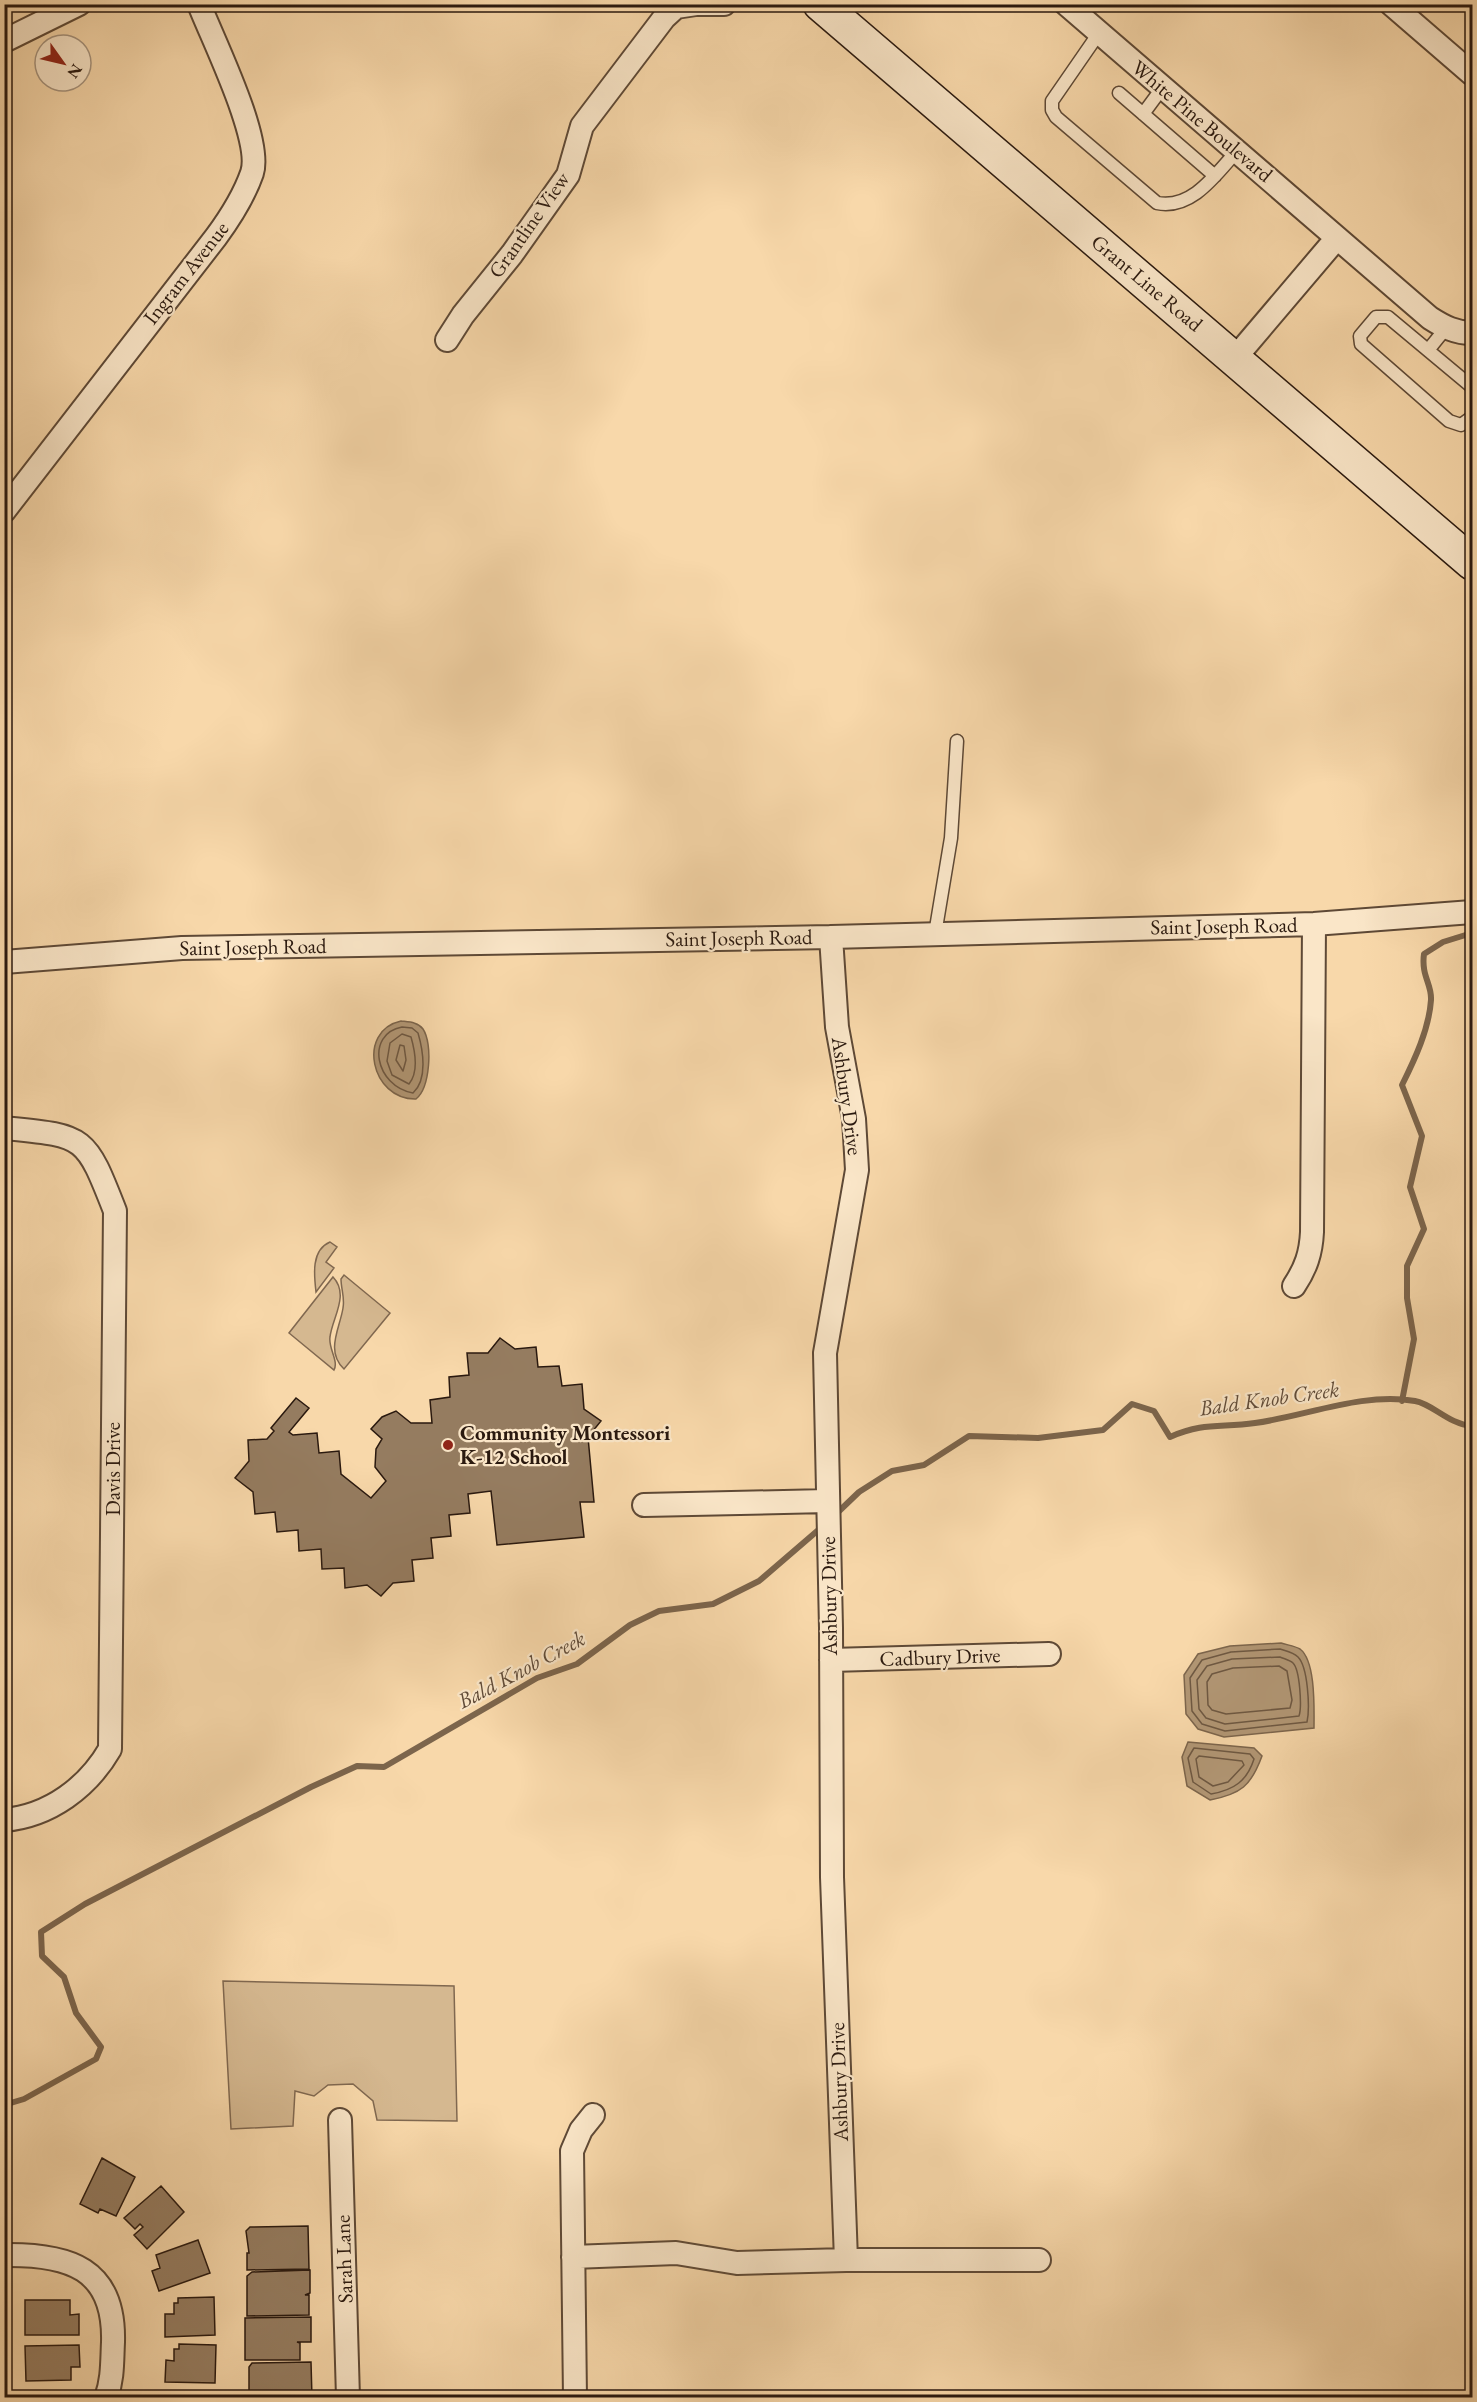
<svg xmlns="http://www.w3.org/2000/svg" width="1477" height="2402" viewBox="0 0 1477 2402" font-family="'EB Garamond',serif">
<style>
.green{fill:#d5b890;stroke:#806850;stroke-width:1.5}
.water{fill:#b29775;stroke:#7c654c;stroke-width:1.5}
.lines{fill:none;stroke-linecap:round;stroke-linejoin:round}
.shore{stroke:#6e5842;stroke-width:1.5}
.stream{stroke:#7c654c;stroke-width:6}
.building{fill:#957c60;stroke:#2a190f;stroke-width:1.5}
.lane-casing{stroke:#5e4936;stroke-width:15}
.street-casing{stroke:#5e4936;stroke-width:26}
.secondary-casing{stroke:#2a190f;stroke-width:36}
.lane{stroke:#fae6c8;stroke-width:12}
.street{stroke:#fae6c8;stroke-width:22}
.secondary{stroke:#fae6c8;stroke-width:33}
.poi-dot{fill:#8f2418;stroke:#fae6c8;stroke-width:2}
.labels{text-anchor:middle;stroke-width:4.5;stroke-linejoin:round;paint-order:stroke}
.street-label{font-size:21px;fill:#2a190f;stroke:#fae6c8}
.poi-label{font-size:21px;font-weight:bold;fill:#2a190f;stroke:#fae6c8;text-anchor:start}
.water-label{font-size:22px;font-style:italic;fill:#604b38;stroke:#fae6c8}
</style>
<rect width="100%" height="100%" fill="#f8d8aa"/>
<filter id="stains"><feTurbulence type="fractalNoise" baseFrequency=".00333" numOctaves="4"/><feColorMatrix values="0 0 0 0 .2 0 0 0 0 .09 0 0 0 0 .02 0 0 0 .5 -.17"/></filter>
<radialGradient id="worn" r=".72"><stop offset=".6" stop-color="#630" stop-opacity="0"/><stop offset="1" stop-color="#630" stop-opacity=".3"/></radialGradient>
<!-- green -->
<path class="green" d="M330,1242L337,1247L326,1262L334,1268L316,1292C314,1275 311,1250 330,1242Z
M344,1275L390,1313L344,1369C325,1351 340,1328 343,1308C345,1298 341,1289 341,1279Z
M333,1277C350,1295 332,1318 330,1337C328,1348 339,1361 334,1370L289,1333Z
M223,1981L454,1986L457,2121L377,2120L373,2101L353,2084L328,2085L314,2096L295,2091L293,2126L231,2129Z"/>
<!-- water -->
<path class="water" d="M401,1021C409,1022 418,1022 423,1029C433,1044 430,1088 416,1099C371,1100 356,1031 401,1021Z
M1281,1643C1287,1645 1295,1646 1300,1649C1316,1661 1314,1709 1314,1728L1224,1737L1198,1729L1186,1714L1184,1675L1198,1654L1230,1646Z
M1188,1742L1254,1748L1262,1756C1251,1786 1241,1794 1210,1800L1187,1786L1182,1757Z"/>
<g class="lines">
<!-- shore -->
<path class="shore" d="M402,1027L412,1028L418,1033C423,1050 428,1079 413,1093C375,1086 365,1034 402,1027Z
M402,1034L411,1037C415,1051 419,1072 409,1084L392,1075L387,1061L390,1043Z
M400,1045L404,1046L406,1060L403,1071L396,1060Z
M1280,1649C1286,1651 1293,1652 1298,1657C1308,1667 1310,1708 1307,1722L1225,1731L1202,1724L1192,1711L1190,1678L1202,1660L1231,1652Z
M1280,1657C1285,1659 1290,1660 1293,1663C1300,1670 1302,1707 1299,1716L1225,1724L1206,1718L1199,1709L1197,1680L1207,1666L1232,1659Z
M1279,1666L1287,1671L1292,1700L1290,1708L1226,1714L1212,1710L1208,1705L1207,1682L1212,1674L1233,1668Z
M1194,1748L1250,1754L1254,1759C1247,1781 1234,1790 1211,1794L1193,1782L1188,1758Z
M1199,1756L1242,1761L1244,1765L1228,1782L1213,1786L1199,1777L1196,1759Z"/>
<!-- stream -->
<path class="stream" d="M1402,1401L1414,1339L1407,1298V1266L1424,1229L1410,1187L1422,1136L1402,1085C1415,1059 1429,1029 1431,1000C1432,984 1421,976 1424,954L1443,942L1472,933
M835,1515L859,1492L892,1471L924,1465L969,1436L1038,1438L1103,1430L1132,1404L1154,1411L1170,1437C1204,1422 1221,1428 1255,1423C1307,1416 1362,1392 1415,1401C1433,1404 1448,1424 1472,1426
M4,2105L24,2099L96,2059L101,2047L76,2013L64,1977L42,1956L41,1932L85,1904L311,1787L357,1766L384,1767L537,1678L577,1664L630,1625L659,1611L713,1604L759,1581L823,1526"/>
</g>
<!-- building -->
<path class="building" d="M500,1338L515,1349L536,1347L538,1367L559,1366L562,1386L582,1384L584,1409L601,1421L588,1437L594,1502H580L584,1537L497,1545L491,1491L468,1494L470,1513L449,1515L451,1536L431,1538L433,1558L412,1560L414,1581L393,1583L381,1596L367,1585L345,1588L344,1568L322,1569L321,1549L299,1551L298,1530L277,1532L275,1512L255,1514L253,1492L235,1478L249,1461L248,1440L267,1439L274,1431L271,1428L296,1398L309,1408L289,1432L293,1435L317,1433L319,1453L339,1451L341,1474L371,1498L386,1481L375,1467L376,1449L382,1439L371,1429L382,1417L396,1411L411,1423H432L430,1400L450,1397L449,1377L469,1375L467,1353H488Z
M102,2158L135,2177L116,2216L100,2209L98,2213L80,2204Z
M161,2186L184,2212L147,2249L134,2235L143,2227L140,2224L135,2229L124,2218Z
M308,2226L309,2269L247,2270V2253H249L246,2231L250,2227Z
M198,2240L210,2273L159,2291L152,2271L160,2268L156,2255Z
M310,2270V2293L305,2295H309V2315L247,2316V2276L252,2272Z
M214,2297L215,2335L165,2337V2314H174V2303H178V2298Z
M25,2300H70V2315L79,2314V2335H25Z
M311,2317V2342H297L300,2343V2360H245V2318Z
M179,2344L216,2345L215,2383L165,2382L166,2360L174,2361V2349H179Z
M79,2345L80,2367H71V2380L26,2381L25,2346Z
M311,2362L312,2398H249V2367L252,2363Z
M169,2391L186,2398H166Z"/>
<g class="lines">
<defs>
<path id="lane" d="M1099,33L1052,101V110L1056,117L1157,203C1192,210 1216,174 1237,151
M1119,93L1215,176
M1143,114L1163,87
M1429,349L1446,328
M1472,387L1388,317H1376L1360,336L1361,344L1449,421L1461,425L1472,417
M935,934L951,838L957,741"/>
<path id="street" d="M697,4H724
M1066,4L1430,318C1444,327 1456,333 1472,333
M1391,4L1472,74
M4,41L79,4
M447,340L463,315L512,254L568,175L582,126L664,18L676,7L696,4
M1235,358L1336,239
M4,511L216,237C230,218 244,196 252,173C263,140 213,40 199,4
M831,937L837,1027L854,1119L857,1170L825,1353L831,1628L832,1877L846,2260
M4,962L182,948L831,937L1314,924L1472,912
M4,1128C85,1136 85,1134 115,1211L110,1749C88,1787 50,1816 4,1820
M1294,1286C1306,1268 1311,1253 1312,1232L1314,924
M644,1505L827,1501
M831,1660L1049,1654
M340,2120L348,2398
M4,2255C69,2254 115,2268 113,2342C112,2361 113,2379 106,2398
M573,2257L676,2253L737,2263L846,2260H1039
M575,2398L572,2151L581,2130L593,2115"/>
<path id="secondary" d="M820,4L1472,563"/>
</defs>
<!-- lane casing -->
<use href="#lane" class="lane-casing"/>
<!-- street casing -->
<use href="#street" class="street-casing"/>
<!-- secondary casing -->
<use href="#secondary" class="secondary-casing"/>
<!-- lane -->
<use href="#lane" class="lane"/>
<!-- street -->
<use href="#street" class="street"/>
<!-- secondary -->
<use href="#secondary" class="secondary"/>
</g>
<!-- markers -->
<circle class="poi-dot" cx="448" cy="1445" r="6"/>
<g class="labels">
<!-- street labels -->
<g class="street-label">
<text transform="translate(1202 121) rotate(40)" y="7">White Pine Boulevard</text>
<text transform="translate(529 225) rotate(-55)" y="7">Grantline View</text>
<text transform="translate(186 273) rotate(-52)" y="7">Ingram Avenue</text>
<text transform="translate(1147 283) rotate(40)" y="7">Grant Line Road</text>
<text transform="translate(1224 926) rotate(-1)" y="7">Saint Joseph Road</text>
<text transform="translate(739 938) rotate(-1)" y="7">Saint Joseph Road</text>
<text transform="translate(253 947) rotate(-1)" y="7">Saint Joseph Road</text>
<text transform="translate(847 1096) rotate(82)" y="7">Ashbury Drive</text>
<text transform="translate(113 1469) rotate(-90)" y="7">Davis Drive</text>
<text transform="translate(829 1596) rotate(-91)" y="7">Ashbury Drive</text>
<text transform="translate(940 1657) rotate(-2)" y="7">Cadbury Drive</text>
<text transform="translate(839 2082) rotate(-92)" y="7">Ashbury Drive</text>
<text transform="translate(344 2259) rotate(-92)" y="7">Sarah Lane</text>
</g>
<!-- poi labels -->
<g class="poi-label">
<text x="460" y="1440">Community Montessori<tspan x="460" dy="24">K-12 School</tspan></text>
</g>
<!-- water labels -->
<g class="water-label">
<text transform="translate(1269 1398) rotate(-8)" y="8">Bald Knob Creek</text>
<text transform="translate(521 1669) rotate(-28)" y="8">Bald Knob Creek</text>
</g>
</g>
<!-- margin -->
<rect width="1477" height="2402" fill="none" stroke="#f8d8aa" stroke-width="24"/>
<rect x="6" y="6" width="1465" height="2390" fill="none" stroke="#2a190f" stroke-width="3"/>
<rect x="12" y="12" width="1453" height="2378" fill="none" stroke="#2a190f" stroke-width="1.5"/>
<!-- north arrow -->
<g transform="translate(63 63) rotate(124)"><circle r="28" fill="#fae6c8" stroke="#a7947e" stroke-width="1.5"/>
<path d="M0-4.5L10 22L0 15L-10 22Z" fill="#8f2418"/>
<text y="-9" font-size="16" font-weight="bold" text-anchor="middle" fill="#2a190f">N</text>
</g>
<rect width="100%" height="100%" filter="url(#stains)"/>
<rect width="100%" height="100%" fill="url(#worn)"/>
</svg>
